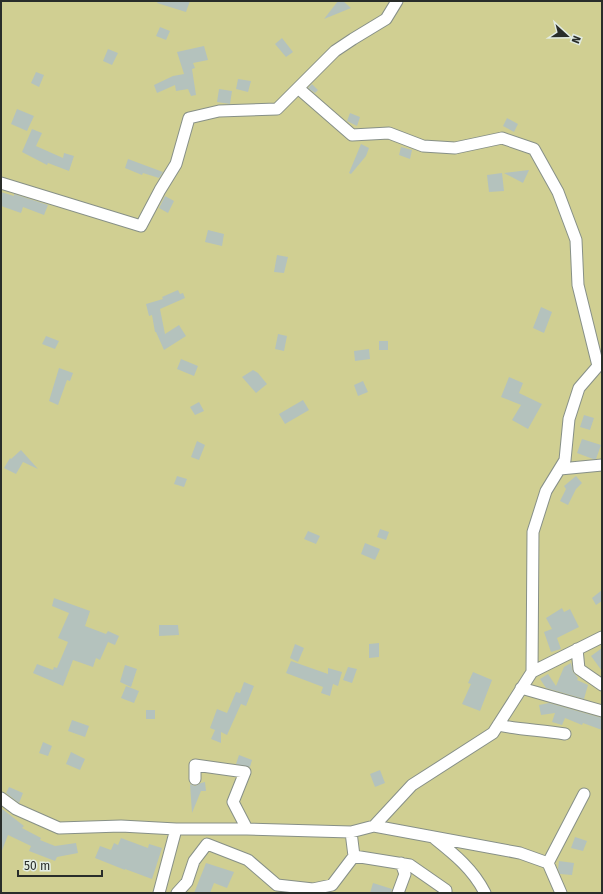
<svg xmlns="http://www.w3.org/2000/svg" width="603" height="894" viewBox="0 0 603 894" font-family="'Fira Sans',sans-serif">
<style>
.green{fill:#d0cf92}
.building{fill:#b4c2bd}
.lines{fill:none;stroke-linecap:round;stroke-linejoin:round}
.street-casing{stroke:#879088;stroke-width:13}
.street{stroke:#fff;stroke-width:11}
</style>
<rect width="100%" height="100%" fill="#e2ece3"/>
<!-- green -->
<path class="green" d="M1,1H602V893H1Z"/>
<!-- building -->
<path class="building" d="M158,1H190L186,12L157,3Z
M338,1H343L351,8L324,19Z
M160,27L170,31L166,40L156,36Z
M282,38L293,52L286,57L275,44Z
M204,46L208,60L193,63L195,68L192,69L196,95L191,96L188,89L176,91L175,85L157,93L154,85L173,76L184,74L177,52Z
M108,49L118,53L112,65L103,61Z
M36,72L44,75L39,87L31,83Z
M238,79L251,81L248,92L236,89Z
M312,84L318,90L315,93L308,88Z
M219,89L232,91L230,104L217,102Z
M17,109L34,116L27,131L11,124Z
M350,113L360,117L357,126L347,121Z
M507,118L518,124L514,132L503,126Z
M32,129L42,133L36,146L63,158L64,153L74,156L69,171L48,163L47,165L22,152Z
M361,144L369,148L366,156L351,174L349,173Z
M401,147L412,150L410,159L399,155Z
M128,159L163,172L159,178L143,173L142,175L125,168Z
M529,170L523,183L504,173Z
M502,173L504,191L489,192L487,175Z
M1,192L14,196V194L48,205L44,215L23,207L21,213L1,206Z
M165,196L174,201L168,213L159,208Z
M208,230L224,234L222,246L205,242Z
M277,255L288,257L284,273L274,272Z
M178,290L180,294L183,293L185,298L160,309L165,334L179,325L186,336L164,350L156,332H155L152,315L149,316L146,304L163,299L162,297Z
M541,307L552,312L544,333L533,328Z
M278,334L287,336L284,351L275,349Z
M46,336L59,341L55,349L42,344Z
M379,341H388V350H379Z
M369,349L370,359L355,361L354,351Z
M181,359L198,366L194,376L177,369Z
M59,368L73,373L70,381L67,380L58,405L49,401Z
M253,370L258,373L267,384L256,393L242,377Z
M509,377L523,383L519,393L542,404L528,429L512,420L521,405L501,397Z
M363,381L368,392L358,396L354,385Z
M303,400L309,410L285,424L279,414Z
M199,402L204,411L195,415L190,407Z
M584,415L594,418L590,430L580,427Z
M582,439L601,445L596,459H593L577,453Z
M197,441L205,445L199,460L191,457Z
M21,450L38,469L23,462L16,474L4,468L10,458L11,459Z
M177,476L187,479L184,487L174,484Z
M576,476L582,483L576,489L568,505L560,501L566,489L564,486Z
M380,529L389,532L386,540L377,537Z
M308,531L320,536L316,544L304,539Z
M365,543L380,549L375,560L361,554Z
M602,590V601L596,605L592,598Z
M54,598L90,611L85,626L106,634L108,631L119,636L115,645L108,642L100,660L96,658L93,667L73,660L63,686L33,673L37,664L53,670L54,667L57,668L68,642L58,638L69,613L52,606Z
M562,608L564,612L570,609L579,627L557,638L561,649L551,652L544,632L552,629L546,618Z
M159,625H178L179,635L159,636Z
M379,643V657L369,658V644Z
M295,644L304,648L298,662L290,658Z
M602,648V671L591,656Z
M291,661L328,674V668L342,672L338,686L333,684L330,696L321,693L323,687L286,673Z
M571,663L573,672L578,678L577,680L588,685L584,699L546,688L540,679L548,674L556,686L564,667Z
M125,665L137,669L131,687L120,682Z
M348,667L357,669L352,683L343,680Z
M473,672L492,680L480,711L462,704L471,684L468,683Z
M244,682L254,686L246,706L241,704L227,735L221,732V743L211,739L215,730L210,728L217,709L227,713L236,692L240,693Z
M126,686L139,691L134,703L121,698Z
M549,703L602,718V730L583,723L582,725L565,718L562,725L552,722L555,713L541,715L539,705Z
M146,710H155V719H146Z
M72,720L89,726L85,737L68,731Z
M43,742L52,746L48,756L39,753Z
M71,752L85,759L80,770L66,764Z
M239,755L252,760L250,767L236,764Z
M380,770L385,783L375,787L370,774Z
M205,782L206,791H201L192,813L190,784L195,786L201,783Z
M9,787L23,793L19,803L6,793Z
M1,808L24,826L22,828L41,838L40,840L55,846L76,843L78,853L57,857L55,861L29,851L31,846L8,835L1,853Z
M575,837L587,841L583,851L571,848Z
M121,838L148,848L149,844L162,848L152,879L125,869V870L95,858L100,846L111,850L114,843L118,845Z
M559,861L574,863L572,875L560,874L558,869Z
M206,863L234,872L227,888L214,883L210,893H194Z
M373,883L392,889L391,893H370Z"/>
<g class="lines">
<defs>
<path id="street" d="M298,88L352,135L389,133L423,146L455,148L502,138L534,149L558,192L576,240L578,285L598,366
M1,183L141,226L160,190L176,164L189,118L219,111L277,109L335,51L353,39L386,19L397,1
M560,469L602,465
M577,649L579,669L602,685
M532,672L602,637
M521,688L602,711
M498,725C520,730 543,730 565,734
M195,779V765L245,772L233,802L247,829
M1,798L16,809L59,828L121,826L176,829H247L351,832L374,826L412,785L493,733L532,672L533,532L546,491L565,460L569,419L579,388L598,366L602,364
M374,826L520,853L548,863L561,893
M351,832L354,856L410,865L446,890V893
M434,838C454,854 473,869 485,893
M548,863L584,794
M159,893L176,829
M177,893L187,882L194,861L207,844L248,860L277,885L313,889L332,885L354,856
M398,893L405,874L401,863"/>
</defs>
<!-- street casing -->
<use href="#street" class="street-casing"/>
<!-- street -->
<use href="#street" class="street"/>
</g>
<!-- border -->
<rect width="603" height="894" fill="none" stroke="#292d2a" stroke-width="4"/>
<!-- north arrow -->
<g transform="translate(567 36) rotate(111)" stroke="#e2ece3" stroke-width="3" paint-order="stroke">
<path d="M0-3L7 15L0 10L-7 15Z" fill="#292d2a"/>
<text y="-6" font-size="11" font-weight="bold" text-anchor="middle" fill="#292d2a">N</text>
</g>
<!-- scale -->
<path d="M18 870v6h84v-6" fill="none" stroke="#292d2a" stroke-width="2"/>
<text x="24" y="870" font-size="12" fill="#292d2a" stroke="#e2ece3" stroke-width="3" paint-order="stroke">50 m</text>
</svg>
